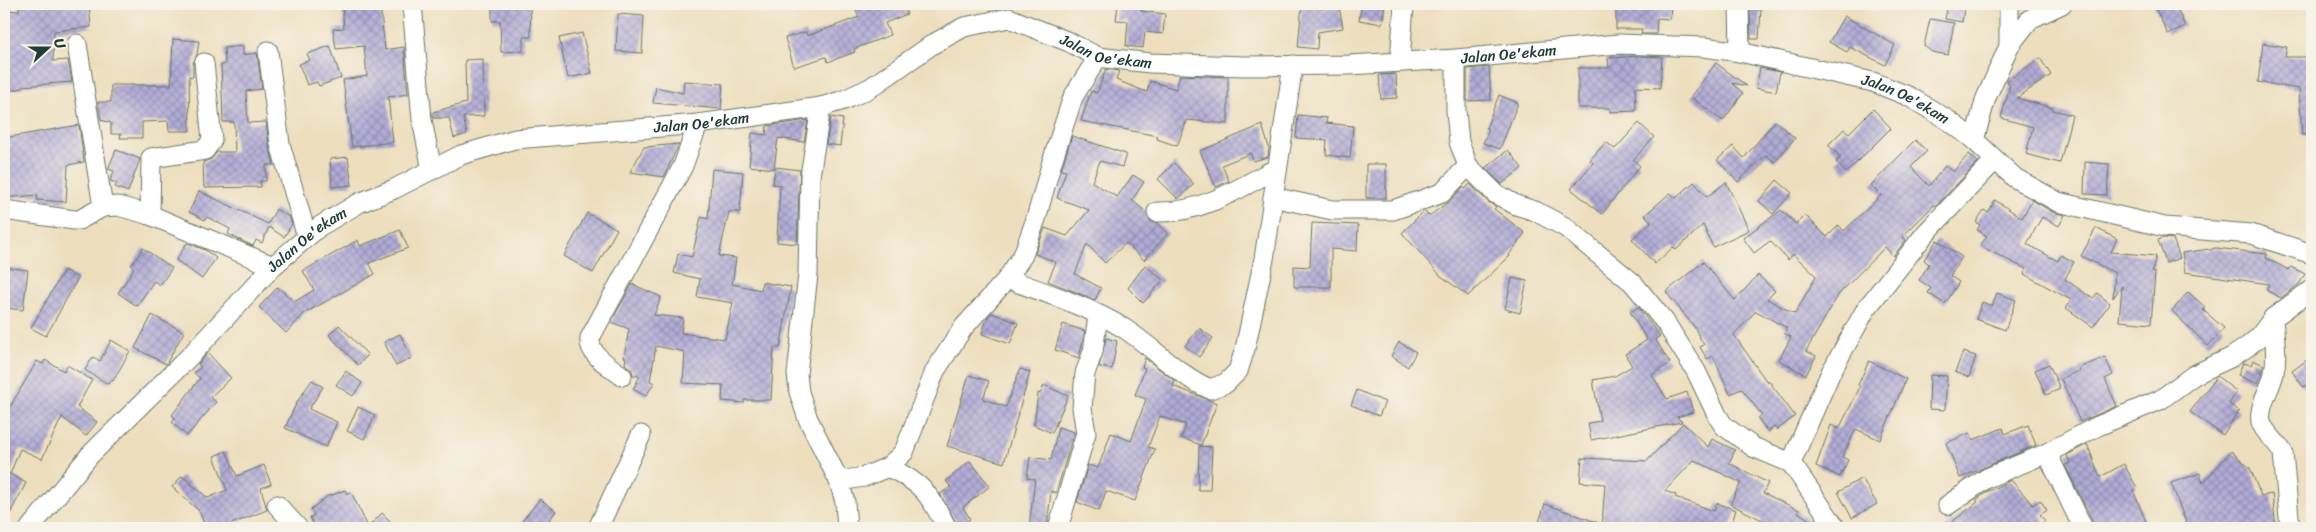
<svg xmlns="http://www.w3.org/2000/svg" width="2316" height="532" viewBox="0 0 2316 532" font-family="Sriracha,sans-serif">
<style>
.building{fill:url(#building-cross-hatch)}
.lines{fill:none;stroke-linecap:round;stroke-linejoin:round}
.minor-casing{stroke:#677664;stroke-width:21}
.minor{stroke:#fff;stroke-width:19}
.labels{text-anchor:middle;stroke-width:4;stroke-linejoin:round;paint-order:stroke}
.street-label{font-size:15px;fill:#1f3d34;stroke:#f7f3e8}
</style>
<defs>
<pattern id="building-cross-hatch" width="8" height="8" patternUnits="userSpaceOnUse" patternTransform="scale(1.25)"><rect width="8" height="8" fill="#b2acd7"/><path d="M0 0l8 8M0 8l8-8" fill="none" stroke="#908daf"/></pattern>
</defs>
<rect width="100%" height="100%" fill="#f7f3e8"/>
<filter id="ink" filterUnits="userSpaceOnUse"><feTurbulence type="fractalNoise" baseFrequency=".02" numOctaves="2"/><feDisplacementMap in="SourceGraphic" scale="10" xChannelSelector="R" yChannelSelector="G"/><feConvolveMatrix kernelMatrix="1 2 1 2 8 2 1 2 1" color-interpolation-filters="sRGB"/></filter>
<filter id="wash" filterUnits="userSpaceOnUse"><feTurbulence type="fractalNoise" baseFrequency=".0096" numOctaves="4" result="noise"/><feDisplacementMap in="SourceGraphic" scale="20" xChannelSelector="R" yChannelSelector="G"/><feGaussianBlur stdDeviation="1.12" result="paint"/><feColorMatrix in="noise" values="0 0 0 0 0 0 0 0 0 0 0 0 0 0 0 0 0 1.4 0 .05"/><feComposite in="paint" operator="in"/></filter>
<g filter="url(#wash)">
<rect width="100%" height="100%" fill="#eddfbe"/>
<g id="blocks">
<!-- building -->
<path class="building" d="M19,4H54V6L89,4L91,27L54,31L53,61L68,60L72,82L22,86L23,88L4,92V10L19,11Z
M342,4H380L385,50L404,47L408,94L388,97L393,142L352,147L343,80L367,76L364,46L336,49L333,29L344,28Z
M530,4L531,37H523V51L501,52L500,21H492V5Z
M853,4H903L907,14L885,23L890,35L854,49L855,52L828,62L826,57L794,67L785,38L806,32L807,36L859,17Z
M1118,4H1142L1141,11L1165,14L1163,34L1145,32L1143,48L1126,46L1128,21L1116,20Z
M1302,4H1321V9L1339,6L1343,28L1318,32L1317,49L1298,47Z
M1362,4H1385L1382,24L1359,20Z
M1616,4H1671L1670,19L1657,18L1656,34H1641L1642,29H1616Z
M1948,4H1965L1962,22L1945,19Z
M2153,4H2175L2185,26L2168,34Z
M1750,9H1761L1759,39H1751Z
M618,14L644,16L642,53L616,51Z
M1844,16L1895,45L1885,65L1850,47L1847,52L1829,42Z
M1930,19L1954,23L1948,55L1932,52L1924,46Z
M582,33L592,73L568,78L559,38Z
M173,39L199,41L197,54L193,64V77L189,76L190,131H169L168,121L142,122V138H120L121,134H111V123L101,120L98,102H111V85H171Z
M2263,43L2287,47L2285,57H2312V135H2302L2299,89L2258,82Z
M243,46V55L257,53L262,89L246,91L248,123L266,122L269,146L274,165H266V181H260L261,187L204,188L203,162L211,159L217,152H235L234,122H223L221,65L225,64L224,48Z
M330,46L341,78L319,86L317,82L307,85L299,64L310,60L307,54Z
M1640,56L1662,57L1660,88L1635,87L1636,111L1610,112V108H1578V68H1609L1608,58Z
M2040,58L2051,75L2017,98L2053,108V110L2072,115L2060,163L2026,154L2033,127L2001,118L2010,86L2007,81Z
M483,59L484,116L463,117L467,134L454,138L449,118H433V112L466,103L465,60Z
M1716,63L1747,86L1732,83L1743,93L1723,121L1691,97Z
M1489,67L1491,100L1467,101V69Z
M1760,68L1780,72L1776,92L1756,88Z
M1106,69L1119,71L1116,80L1147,92L1150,81L1176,89L1180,75L1228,77V124L1187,120L1177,146L1157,139L1158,136L1081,121L1091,91L1097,93Z
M1396,74L1397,98L1381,99L1379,75Z
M684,81L723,84L721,109L653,103L656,87L683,93Z
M1499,95L1518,103L1500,149L1483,143L1489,129L1486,128Z
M1873,109L1891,128L1846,173L1836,162L1841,157L1828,145L1844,129L1849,133Z
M1298,115L1327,118L1326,123L1353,126L1350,158L1326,155L1327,140L1296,138Z
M831,117L843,119L840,146L826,144Z
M808,120L804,142L778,138L774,169L749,166L752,133L766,135L767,126Z
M1775,121L1795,138L1775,162L1766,155L1738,182L1717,160L1733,146L1744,158Z
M1639,123L1654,137L1633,160L1640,166L1602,214L1571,189L1593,163L1590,160L1606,142L1615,149Z
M79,125L84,162L68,165L66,202L37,200L38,195L4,198V138Z
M1262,125L1269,148L1268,157L1253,161L1251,153L1222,165L1229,181L1216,187L1200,151Z
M1072,136L1126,154L1122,167L1100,161L1092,182L1117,197L1133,175L1144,182L1132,200L1146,212L1151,222L1158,223L1168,233L1144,260L1126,243L1105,263L1087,244L1075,274L1101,288L1095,300L1048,281L1056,262L1035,254L1045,228L1067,236L1089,210L1057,198L1066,171L1061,170Z
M1915,140L1927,151L1911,167L1929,186L1945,166L1953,172L1969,154L1978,162L1936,206L1934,205L1902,237L1906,240L1893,256L1885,247L1839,294L1806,351L1816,356L1806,375L1779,360L1791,337L1784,333L1787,328L1756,311L1734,335L1767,382L1768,380L1795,416L1777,430L1774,427L1768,432L1758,418L1762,415L1742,389L1730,394L1713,356L1707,359L1700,347L1704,345L1693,325L1666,292L1703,262L1735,300L1758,275L1775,291L1767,299L1795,314L1816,276L1793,254L1788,260L1770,241L1754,253L1743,238L1781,210L1796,224L1805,215L1827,237L1839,225L1844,231L1881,195L1871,185Z
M679,144L664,177L630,172L644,147Z
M116,150L140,159L128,192L115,187L117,183L110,181L114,171L108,169Z
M1508,150L1522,168L1502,184L1485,168Z
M348,157L352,185L332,187L330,159Z
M2085,162L2109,164L2107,195L2084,194Z
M1174,163L1194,184L1178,199L1158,179Z
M1366,164H1386V198H1366Z
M775,167L800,170L797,244L777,242L780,185L773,184Z
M712,169L743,172L740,212H729L719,256L736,258L732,284L761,290L762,282L791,287L780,348L774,347L771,400H744V403L722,401L723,385L683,383L685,352L656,346L650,381L654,383L646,396L633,389L640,376L633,375L632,370L625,364L626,358L624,357L629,329L611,322L632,284L661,297L654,315L683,318L681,333L725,339L733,303L697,297L700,279L674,273L678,254L692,257L701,217L708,219Z
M1777,180L1792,193L1773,214L1759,201Z
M1694,182L1707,197L1726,182L1749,230L1713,247L1703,225L1676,250L1673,247L1655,264L1632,239L1651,222L1645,215L1670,193L1676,198Z
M1470,184L1488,202L1496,207L1494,209L1525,233L1509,255L1510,256L1468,296L1441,276L1402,233L1424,211L1429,216L1450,201L1463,187L1465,189Z
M199,191L268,224L276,209L289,217L292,224L284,237L269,227L262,243L256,240L253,246L228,234L230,229L207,217L205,220L189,212Z
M1995,200L2022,218L2032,200L2053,212L2065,215L2059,226L2042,217L2027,244L2058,261L2061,255L2074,262L2065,279L2093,299L2097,293L2110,303L2093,327L2066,308L2071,300L2024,274L2026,269L1980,246L1987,236L1977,230L1980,225L1976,222L1984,210L1988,213Z
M587,213L617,229L593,273L564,256Z
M1312,223L1358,225L1357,251L1331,249V287H1294V266L1310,267Z
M2096,228L2117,239L2111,252L2156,256L2152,272L2155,273L2151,324L2119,321L2122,286L2113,298L2115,273L2081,256Z
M400,230L408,248L369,263L375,274L305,313L286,333L259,307L278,287L294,302L314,290L303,271L358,240L360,246Z
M2164,238L2173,239L2180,258L2166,263L2158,240Z
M1937,240L1962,257L1950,276L1959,282L1945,304L1928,293L1931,288L1919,280L1929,264L1924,260Z
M187,243L205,250L216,258L202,279L176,260Z
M143,248L172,268L160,285L154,281L137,306L118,293L134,268L131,266Z
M2216,248L2267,254L2266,258L2289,270L2291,267L2305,274L2299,284L2281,298L2266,290L2269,284L2185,272L2182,253Z
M1145,265L1163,280L1143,303L1128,288Z
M4,267L28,270L23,310L4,308Z
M64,270L78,278L46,336L31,328Z
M1512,278L1527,281L1520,313L1505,309Z
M2188,292L2205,307L2203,310L2224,328L2208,346L2172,311Z
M1997,293L2016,300L2005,330L1976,319L1982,302L1992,306Z
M1638,307L1660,336L1655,339L1670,363L1652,375L1667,399L1687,392L1693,412L1677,417L1682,422L1591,440L1588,423L1600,421L1593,380L1615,376L1632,366L1625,354L1647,340L1630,312Z
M992,313L1018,323L1010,344L982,334L987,318Z
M152,315L184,332L166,364L135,348Z
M1063,324L1085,331L1079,358L1055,350Z
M339,325L368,355L358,365L329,335Z
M1199,328L1213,338L1199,357L1185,346Z
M400,334L412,358L396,366L384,342Z
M1106,338L1117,341L1112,369L1099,367Z
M111,340L130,351L113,381L111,380L108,384L85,370L93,357L100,361Z
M1399,342L1416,352L1408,367L1391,356Z
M1963,352L1976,356L1969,377L1955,372Z
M208,353L231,378L210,397L216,402L187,436L172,422L175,418L172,415L200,378L194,373L201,367L198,364Z
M2105,357L2113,375L2105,379L2117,406L2080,422L2061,379L2080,370L2079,368Z
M1145,358L1175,381L1173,386L1217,403L1201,445L1181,438L1186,425L1160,416L1148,447L1155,449L1135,501L1106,491L1099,511L1077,502L1088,465L1098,468L1111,433L1131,441L1146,399L1135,395L1145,368L1142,367Z
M45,360L64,371L67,365L92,380L77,407L97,422L86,436L62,417L42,459L20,449L10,474L26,483L4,525V417L37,361L43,364Z
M2253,360L2264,365L2258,382H2253L2238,375L2243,363L2251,365Z
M2307,360L2312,368V381L2303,387L2292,371Z
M1869,361L1906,379L1880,440L1856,429L1842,457L1848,460L1840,477L1816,466L1831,425L1839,429L1860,387L1858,385Z
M2049,364L2060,389L2046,395L2035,370Z
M1020,369L1030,372L1004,463L947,446L969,375L989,381L983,399L1006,407Z
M346,371L362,383L353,396L336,385Z
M1930,375L1947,376L1945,410L1929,409Z
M2217,376L2237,392L2229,404L2239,411L2223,435L2190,412Z
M312,380L323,387L309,409L337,422L326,447L285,428L297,402Z
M1044,385L1068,396L1052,433L1034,425L1038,393L1040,394Z
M1357,390L1385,402L1379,416L1351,405Z
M358,407L375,415L364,439L347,431Z
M1683,423L1708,447L1712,439L1735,450L1729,463L1768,483L1763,493L1799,510L1798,512L1821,528H1758L1762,520L1730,504L1741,483L1694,460L1665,491L1676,495L1675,497L1714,511L1717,503L1736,510L1730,528H1537L1545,504L1602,524L1605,484L1580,482L1582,458L1647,461Z
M2028,425L2036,445L1960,478L1946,443L1970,433L1973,440L2003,428L2005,434Z
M1058,427L1074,432L1056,493L1051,491L1047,528L1029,527L1035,479L1027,478L1030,457L1051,460Z
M2087,444L2100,477L2124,464L2137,488L2133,490L2146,522L2129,528H2096L2065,465L2070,463L2067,455Z
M1199,446L1212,447L1210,490H1198Z
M226,451L237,476L264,465L271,484L261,488L267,510L231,524L233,528H206L199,511L172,487L182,476L208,498L227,490L214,456Z
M2231,451L2250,468L2261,496L2272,494L2276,528H2188L2171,483L2200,473L2203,483Z
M970,461L990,486L963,507L970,519L959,528L940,494L951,487L946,481Z
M1862,478L1877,504L1852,518L1838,492Z
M2011,480L2033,505L2040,500L2047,510L2040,515L2045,521L2036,528H1944L1978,502L1976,500L1987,492Z
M345,490L347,494L351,492L368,527L382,513L397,528H315L310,517L314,515L311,509L329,495L330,496Z
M540,499L556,511L543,528H531L522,521Z"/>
</g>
</g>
<g filter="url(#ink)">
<use href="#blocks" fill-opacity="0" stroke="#677664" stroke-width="1"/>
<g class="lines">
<defs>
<g id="minor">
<path d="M412,4L422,120L432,170"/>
<path d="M1739,4L1740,52"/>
<path d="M77,44L103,207"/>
<path d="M2009,46V4"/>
<path d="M268,51L280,144L307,237"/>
<path d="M1456,59V111L1459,142L1468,166L1496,194L1516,205L1535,211L1565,227L1633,283L1665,322L1696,371L1718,417L1724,426L1753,447L1791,463L1836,528"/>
<path d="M1400,62L1404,4"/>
<path d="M821,107L810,176L808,274L797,374L799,392L808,419L839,481L845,502L847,528"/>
<path d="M1974,140L1986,98L2009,46L2030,19L2062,4"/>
<path d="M1273,197L1332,210H1393L1442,193L1468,166"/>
<path d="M4,210L74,220H79L103,207L118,206L150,215L273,266"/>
<path d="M1157,212C1200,214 1240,188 1277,168"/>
<path d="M150,215L151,158L205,150L212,140L204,63"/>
<path d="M1007,279C1045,292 1092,308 1125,329C1154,348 1178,375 1210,389L1226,383L1238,371L1245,349L1264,259L1293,65"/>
<path d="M622,376C611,367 588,355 590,338L683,166L698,124"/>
<path d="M2047,453L2083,528"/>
<path d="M1791,463L1831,372L1866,309L1925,234L1995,160"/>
<path d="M888,467C924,484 929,494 947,528"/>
<path d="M839,481L864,477L888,467L904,452L935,371L963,328L1007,279L1023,255L1036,219L1051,165L1073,97L1098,57"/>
<path d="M277,505L298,528"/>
<path d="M1948,505L1987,478L2047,453L2098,426L2160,400L2194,375L2232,357L2247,347L2259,337L2273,318"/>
<path id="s1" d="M30,528L90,455L192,354L273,266L320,226L359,203L394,189L461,155L515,139L698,124L821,107L844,100L870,88L933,44L964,27L1009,18L1069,42L1098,57L1150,63L1245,66L1349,65L1456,59L1618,44L1704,47L1740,52L1873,82L1908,96L1948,120L1974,140L2015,178L2058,202L2165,227L2251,234L2312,254"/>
<path d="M598,528L641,435"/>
<path d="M1058,528L1086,433L1082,408L1085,373L1093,352L1098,315"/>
<path d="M2290,528L2283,453C2278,442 2264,433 2261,422C2258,405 2271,389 2274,373C2278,355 2274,336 2273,318L2312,289"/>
</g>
</defs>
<!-- minor casing -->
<use href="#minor" class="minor-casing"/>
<!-- minor -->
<use href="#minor" class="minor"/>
</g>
</g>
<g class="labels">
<!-- street labels -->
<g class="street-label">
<text dy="5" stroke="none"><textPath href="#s1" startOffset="1256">Jalan Oe'ekam</textPath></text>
<text dy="5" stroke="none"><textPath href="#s1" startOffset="1661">Jalan Oe'ekam</textPath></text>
<text dy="5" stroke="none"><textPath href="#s1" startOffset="2066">Jalan Oe'ekam</textPath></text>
<text dy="5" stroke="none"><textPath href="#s1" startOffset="821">Jalan Oe'ekam</textPath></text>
<text dy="5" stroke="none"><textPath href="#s1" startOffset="401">Jalan Oe'ekam</textPath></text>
</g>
</g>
<!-- margin -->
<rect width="2316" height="532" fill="none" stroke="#f7f3e8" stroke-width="20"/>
<!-- north arrow -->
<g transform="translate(48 48) rotate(69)" stroke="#f7f3e8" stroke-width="4" paint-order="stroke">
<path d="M0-4L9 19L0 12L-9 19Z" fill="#1f3d34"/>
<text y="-8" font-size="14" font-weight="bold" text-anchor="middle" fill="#1f3d34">U</text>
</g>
</svg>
